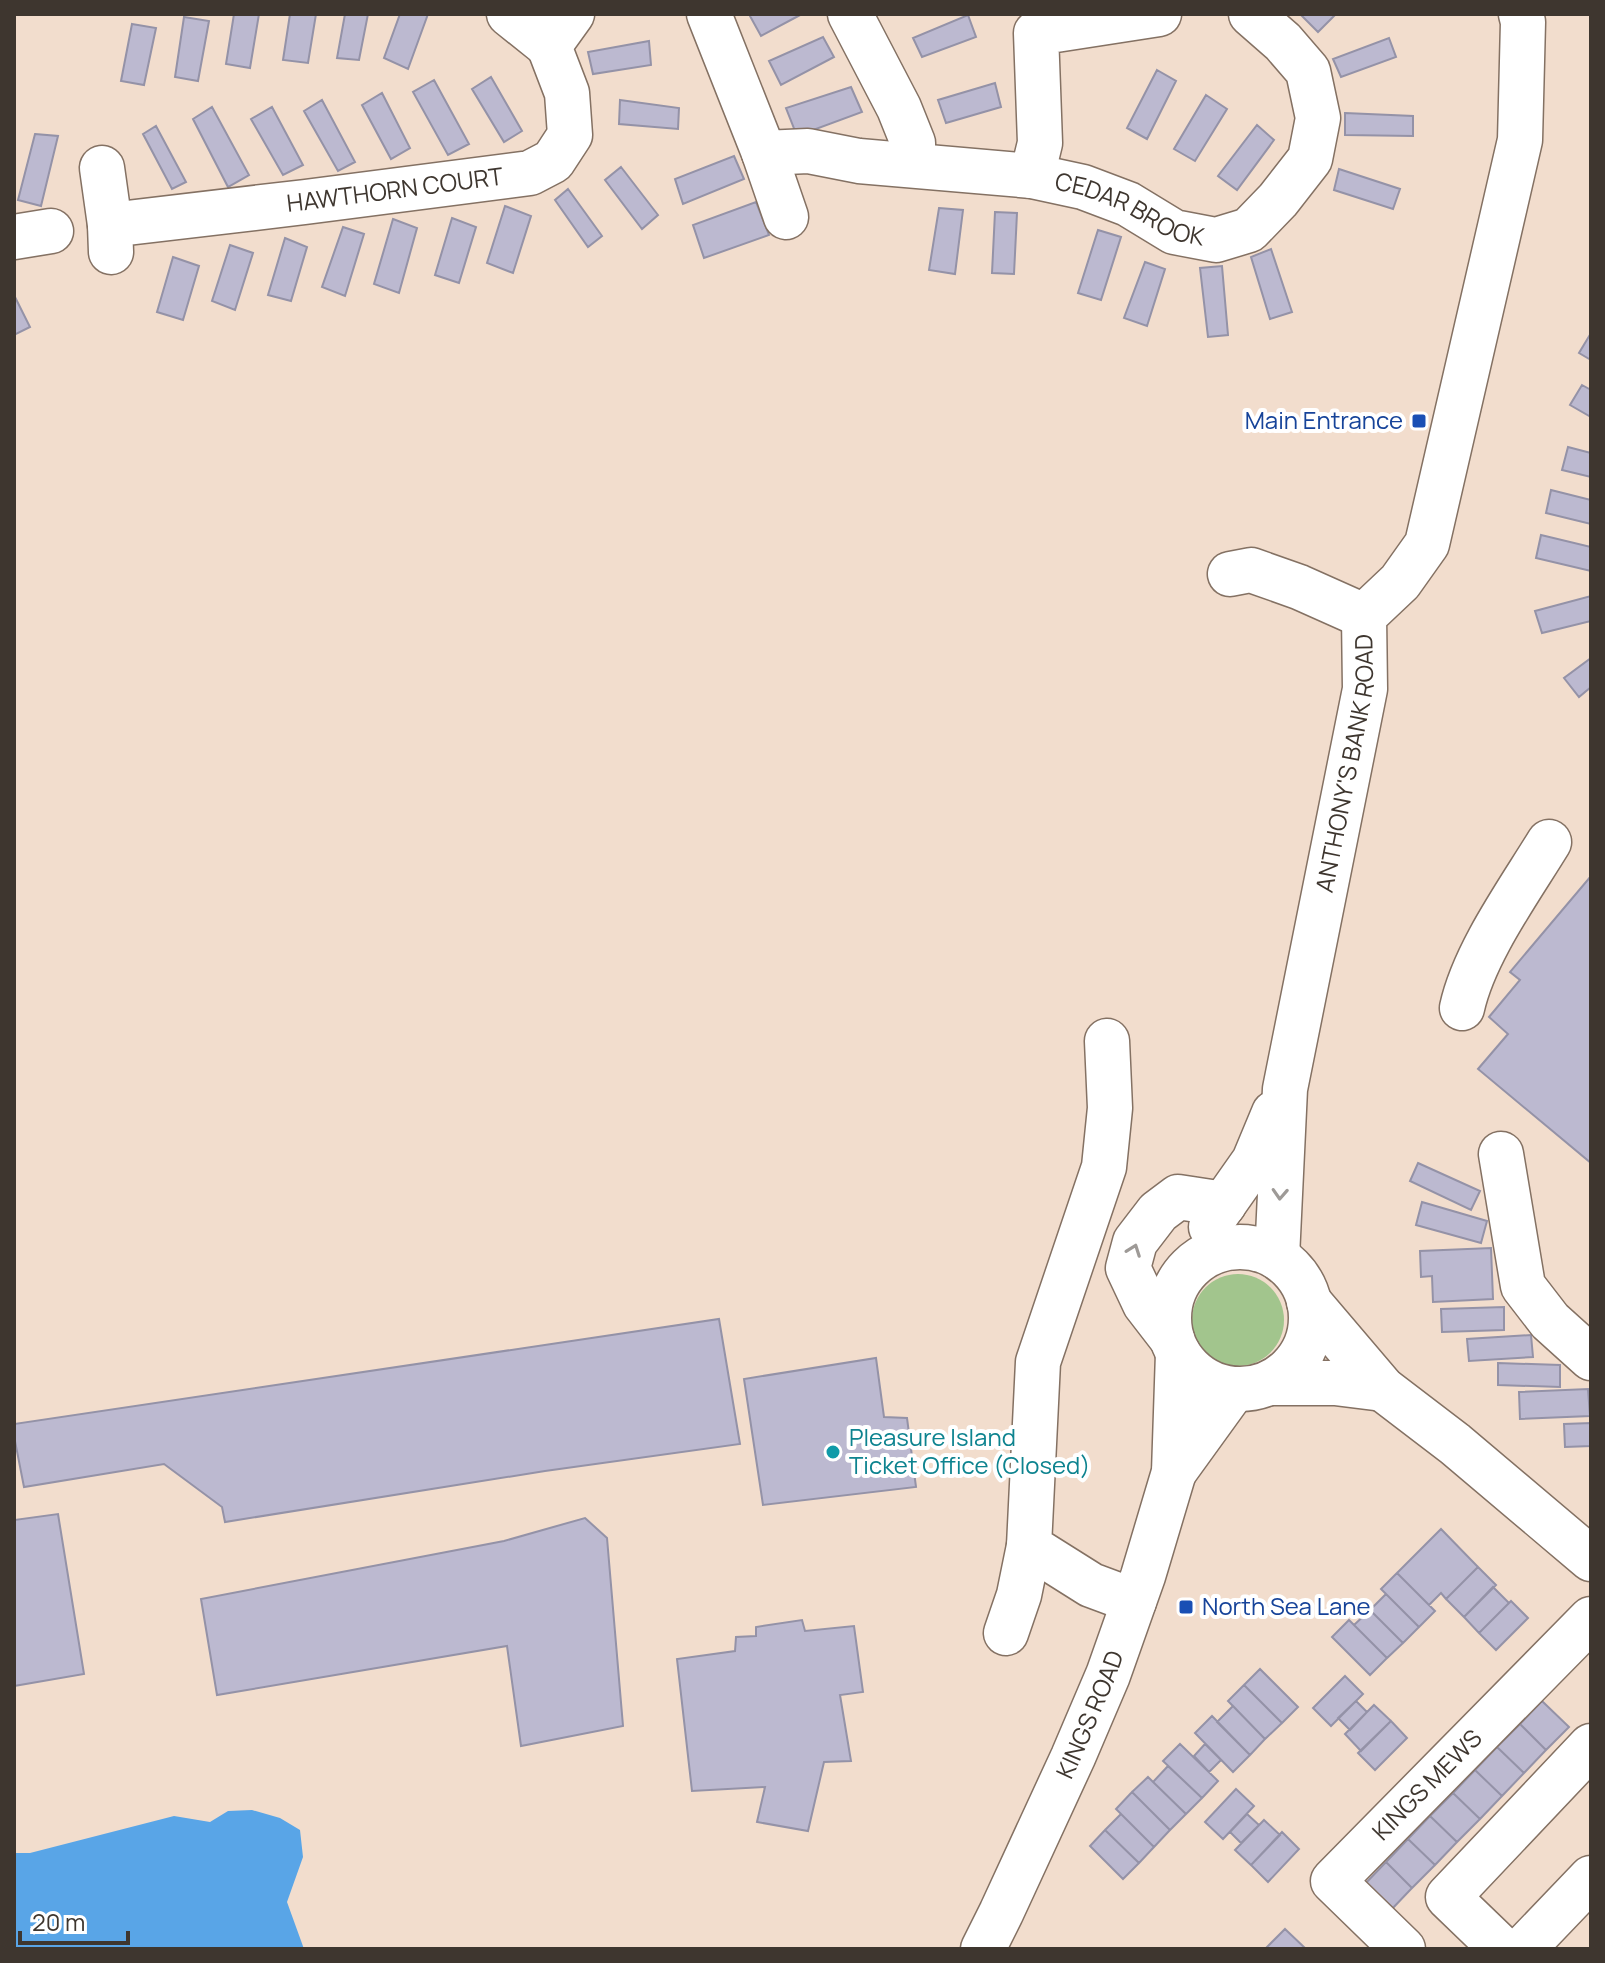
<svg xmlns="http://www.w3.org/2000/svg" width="1605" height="1963" viewBox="0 0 1605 1963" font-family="Manrope,sans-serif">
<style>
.green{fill:#a2c58d}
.water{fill:#59a5e7}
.building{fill:#bcb9d0;stroke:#9492a7;stroke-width:2}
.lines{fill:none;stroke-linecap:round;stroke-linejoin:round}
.minor-casing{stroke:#847163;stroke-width:47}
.minor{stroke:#fff;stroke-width:44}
.oneway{stroke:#9e9a97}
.transit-dot{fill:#1a4fb4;stroke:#fff;stroke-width:3}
.culture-dot{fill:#0f9aa8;stroke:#fff;stroke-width:3}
.labels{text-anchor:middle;stroke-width:8;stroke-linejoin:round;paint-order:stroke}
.street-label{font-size:24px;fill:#3e362f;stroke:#fff}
.transit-label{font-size:24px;fill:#164399;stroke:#fff;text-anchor:end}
.culture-label{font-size:24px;fill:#0d838f;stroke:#fff;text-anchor:start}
</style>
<rect width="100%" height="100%" fill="#f2ddcd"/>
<!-- green -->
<path class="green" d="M1192 1320a46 46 0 1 1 92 0a46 46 0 1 1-92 0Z"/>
<!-- water -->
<path class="water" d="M252,1810L280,1818L300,1830L303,1857L287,1902L304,1949H14V1853H30L174,1816L210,1822L228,1811Z"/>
<!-- building -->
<path class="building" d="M234,14H259L250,68L226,64Z
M290,14H316L308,63L283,60Z
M345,14H368L359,60L337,58Z
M400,14H428L408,69L384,58Z
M753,14H802L761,36L750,16Z
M1302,14H1336L1318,32L1301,15Z
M968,15L976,37L922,57L913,38Z
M184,17L209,21L198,81L175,77Z
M132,24L156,28L144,85L121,81Z
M823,37L834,57L781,85L769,61Z
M1389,38L1396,57L1341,77L1333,59Z
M649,41L651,65L593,74L588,52Z
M1157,70L1176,81L1147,139L1127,128Z
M491,77L522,131L504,142L472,89Z
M434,80L469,144L448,155L413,92Z
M995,83L1001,107L946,123L938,100Z
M851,87L862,112L797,136L786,108Z
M382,93L410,148L391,159L362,105Z
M1206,95L1227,109L1195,161L1174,149Z
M322,100L355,162L338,171L304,111Z
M620,100L679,108L678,129L619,124Z
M212,107L249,175L228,187L193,119Z
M272,107L303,165L283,175L251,119Z
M1345,113L1413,116V136L1345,135Z
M1257,125L1274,140L1237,190L1218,176Z
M156,126L186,182L172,189L143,134Z
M35,134L58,136L41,206L18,200Z
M734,156L744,179L683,204L675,179Z
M621,167L658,215L642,229L605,180Z
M1339,169L1400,189L1393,209L1334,190Z
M568,189L602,236L588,247L555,200Z
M756,202L769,235L704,258L693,225Z
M505,206L531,216L513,273L487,263Z
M939,208L963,210L955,274L929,270Z
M995,212L1017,213L1014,274L992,273Z
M452,218L476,227L459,283L435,275Z
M393,219L417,228L399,293L374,284Z
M343,227L364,234L345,296L322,287Z
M1098,230L1121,237L1101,300L1078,293Z
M285,238L307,247L291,301L268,295Z
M230,245L253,253L235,310L212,301Z
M1271,249L1292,312L1270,319L1251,257Z
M173,257L199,266L183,320L157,312Z
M1145,262L1165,269L1147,326L1124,318Z
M1222,266L1228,335L1208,337L1200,268Z
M14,295L30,327L14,335Z
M1591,333V360L1579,353Z
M1582,385L1591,390V417L1570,405Z
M1568,447L1591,453V477L1562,470Z
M1551,490L1591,500V524L1546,513Z
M1541,535L1591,547V571L1536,558Z
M1591,596V621L1542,633L1535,611Z
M1591,658V687L1579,697L1564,678Z
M1591,876V1163L1478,1069L1508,1034L1489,1017L1520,980L1510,972Z
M1418,1163L1480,1191L1471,1210L1410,1181Z
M1422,1202L1487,1221L1481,1243L1416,1225Z
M1491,1248L1493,1299L1433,1302L1432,1276L1421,1277L1420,1251Z
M1504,1307V1330L1442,1332L1441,1309Z
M719,1319L740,1444L545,1471L225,1522L222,1507L164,1464L24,1487L14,1436V1424Z
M1531,1335L1533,1357L1469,1361L1467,1339Z
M876,1358L884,1417L907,1418L916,1487L763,1505L744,1379Z
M1498,1363L1560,1365V1387L1498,1385Z
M1588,1389L1590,1416L1520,1419L1519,1392Z
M1591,1423V1446L1565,1447L1564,1424Z
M58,1514L84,1674L14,1686V1520Z
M585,1518L607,1538L623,1726L521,1746L507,1646L217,1695L201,1599L504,1541Z
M1441,1529L1478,1567L1446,1599L1441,1593L1429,1605L1397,1573Z
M1478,1567L1496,1585L1464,1617L1446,1599Z
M1397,1573L1435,1611L1419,1627L1381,1589Z
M1493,1587L1509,1603L1479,1633L1464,1617Z
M1386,1594L1419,1627L1403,1643L1370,1610Z
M1511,1601L1528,1618L1496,1650L1479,1633Z
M1370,1610L1403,1643L1387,1658L1354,1625Z
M802,1620L805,1631L854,1626L863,1692L840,1695L851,1761L824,1762L808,1831L757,1822L765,1787L692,1791L677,1659L735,1651L736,1637L756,1636V1627Z
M1349,1620L1387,1658L1370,1675L1332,1637Z
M1260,1669L1298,1707L1282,1723L1244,1685Z
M1345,1676L1363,1694L1331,1726L1313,1708Z
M1244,1685L1282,1723L1265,1739L1228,1701Z
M1356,1701L1367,1712L1350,1730L1338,1718Z
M1542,1701L1569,1727L1546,1750L1520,1724Z
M1374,1705L1391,1721L1361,1751L1345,1734Z
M1233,1706L1265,1739L1250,1755L1217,1722Z
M1212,1716L1250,1755L1233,1772L1195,1733Z
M1391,1721L1407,1738L1375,1770L1358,1753Z
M1520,1724L1546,1750L1524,1773L1497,1747Z
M1180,1744L1218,1781L1202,1798L1163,1761Z
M1205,1744L1221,1760L1209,1772L1194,1756Z
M1497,1747L1524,1773L1502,1796L1475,1770Z
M1168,1766L1202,1798L1186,1814L1153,1782Z
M1475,1770L1502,1796L1480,1819L1453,1793Z
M1148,1777L1186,1814L1170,1830L1132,1792Z
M1236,1789L1254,1806L1223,1839L1205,1822Z
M1132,1792L1170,1830L1154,1847L1116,1809Z
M1453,1793L1480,1819L1457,1842L1430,1816Z
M1121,1814L1154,1847L1139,1863L1105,1830Z
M1247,1814L1259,1825L1241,1843L1230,1832Z
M1430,1816L1457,1842L1435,1865L1408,1839Z
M1264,1820L1280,1835L1251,1865L1235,1850Z
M1105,1830L1139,1863L1123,1879L1090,1846Z
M1282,1832L1299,1849L1268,1882L1251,1865Z
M1408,1839L1435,1865L1412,1888L1386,1862Z
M1386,1862L1412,1888L1390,1911L1363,1886Z
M1285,1929L1306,1949H1265Z"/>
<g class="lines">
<defs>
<g id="minor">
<path d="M509,14L549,46"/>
<path d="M709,14L764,153L786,217"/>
<path d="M850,14L899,108L913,143V165"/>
<path id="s1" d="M764,153L808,151L859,161L1032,176L1083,187L1128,204L1174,232L1216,240L1249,230L1278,200L1310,159L1318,118L1308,71L1283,42L1251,14"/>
<path d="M102,168L110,225"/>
<path d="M1032,176L1040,143L1036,33L1159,14"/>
<path d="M14,237L51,231"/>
<path id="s2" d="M111,252L110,225L305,202L530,173L553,161L570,135L567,93L549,46L572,14"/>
<path d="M1230,574L1251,570L1299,587L1364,616"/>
<path d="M1462,1008C1474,953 1519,891 1549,842"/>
<path d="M1107,1041L1110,1108L1104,1167L1038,1362L1029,1546L1091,1585L1134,1601"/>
<path d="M1501,1154L1523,1286L1550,1321L1591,1358"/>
<path d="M1211,1227L1216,1215L1254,1161L1274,1113"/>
<circle cx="1240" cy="1318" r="71"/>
<path id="s3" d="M1277,1257L1285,1089L1365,689L1364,616L1400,582L1427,544L1520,140L1523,22L1521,14"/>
<path d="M1309,1302L1383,1389L1455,1444L1591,1559"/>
<path d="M1172,1339L1145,1304L1128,1268L1135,1242L1158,1212L1178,1197L1224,1204"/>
<path d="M1270,1383H1335L1383,1389"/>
<path d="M1174,1472L1234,1389"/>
<path d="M1006,1633L1019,1595L1029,1546"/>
<path id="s4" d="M983,1949L1001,1913L1073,1757L1108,1675L1143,1576L1174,1472L1178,1353"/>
<path id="s5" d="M1403,1949L1333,1881L1591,1619"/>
<path d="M1502,1949L1448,1897L1591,1746"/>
<path d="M1523,1949L1591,1878"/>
</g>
</defs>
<!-- minor casing -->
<use href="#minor" class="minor-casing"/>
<!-- minor -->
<use href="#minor" class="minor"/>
</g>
<!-- one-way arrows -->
<defs><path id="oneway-chevron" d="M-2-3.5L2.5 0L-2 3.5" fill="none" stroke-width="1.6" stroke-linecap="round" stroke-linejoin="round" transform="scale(2)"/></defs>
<g class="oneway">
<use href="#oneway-chevron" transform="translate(1280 1194) rotate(93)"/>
<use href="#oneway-chevron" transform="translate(1134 1250) rotate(-70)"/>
</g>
<!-- markers -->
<g class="transit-dot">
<rect x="1411" y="413" width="16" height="16" rx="4"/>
<rect x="1178" y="1599" width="16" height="16" rx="4"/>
</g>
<circle class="culture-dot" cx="833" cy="1452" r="8"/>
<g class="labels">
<!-- street labels -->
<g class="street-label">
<text dy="8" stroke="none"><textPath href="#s2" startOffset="314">HAWTHORN COURT</textPath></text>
<text dy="8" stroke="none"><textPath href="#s1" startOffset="374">CEDAR BROOK</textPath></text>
<text dy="8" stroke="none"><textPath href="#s3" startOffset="500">ANTHONY'S BANK ROAD</textPath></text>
<text dy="8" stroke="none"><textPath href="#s4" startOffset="258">KINGS ROAD</textPath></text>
<text dy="8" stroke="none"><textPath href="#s5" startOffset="232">KINGS MEWS</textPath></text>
</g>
<!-- transit labels -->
<g class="transit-label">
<text x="1403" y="429">Main Entrance</text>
<text x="1202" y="1615" text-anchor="start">North Sea Lane</text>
</g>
<!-- culture labels -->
<g class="culture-label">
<text x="849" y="1446">Pleasure Island<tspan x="849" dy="28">Ticket Office (Closed)</tspan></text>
</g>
</g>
<!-- border -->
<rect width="1605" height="1963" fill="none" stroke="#3e362f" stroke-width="32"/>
<!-- scale -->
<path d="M20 1931v12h108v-12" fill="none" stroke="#3e362f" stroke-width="4"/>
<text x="32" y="1931" font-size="24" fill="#3e362f" stroke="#ffffff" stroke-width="6" paint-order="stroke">20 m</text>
</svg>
